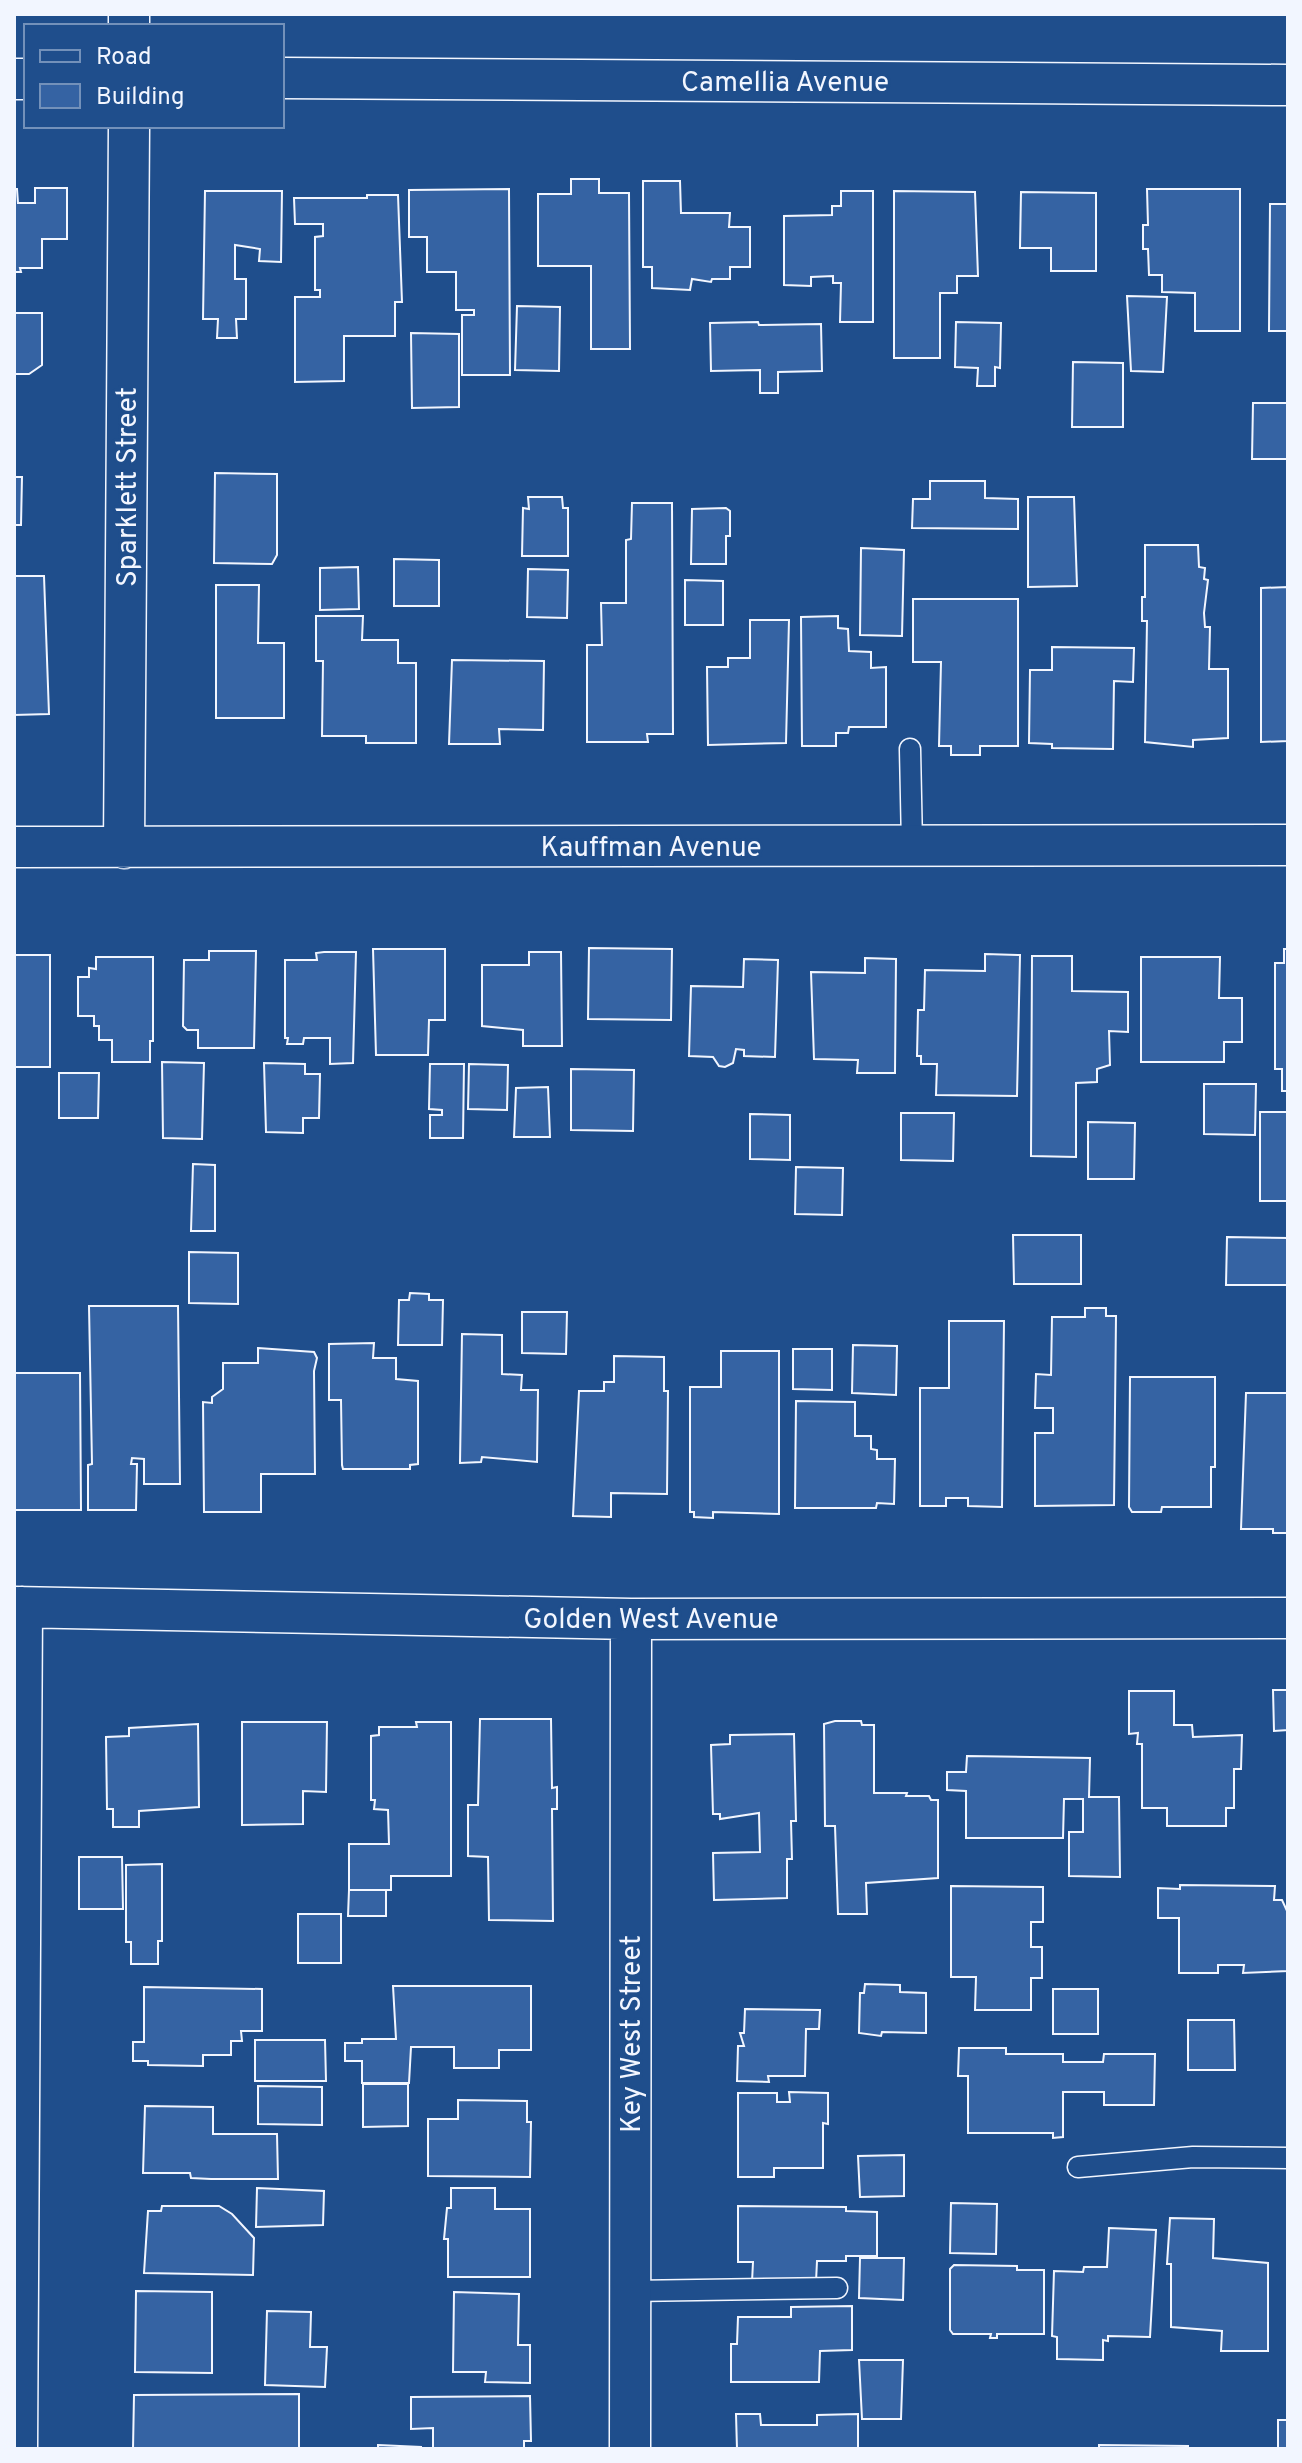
<svg xmlns="http://www.w3.org/2000/svg" width="1302" height="2463" viewBox="0 0 1302 2463" font-family="Overpass,sans-serif">
<style>
.building{fill:#3563a3;stroke:#f2f6ff;stroke-width:2}
.lines{fill:none;stroke-linecap:round;stroke-linejoin:round}
.service-casing{stroke:#f2f6ff;stroke-width:23}
.minor-casing{stroke:#f2f6ff;stroke-width:43}
.service{stroke:#1f4e8c;stroke-width:20}
.minor{stroke:#1f4e8c;stroke-width:40}
.labels{text-anchor:middle;stroke-width:6;stroke-linejoin:round;paint-order:stroke}
.street-label{font-size:28px;fill:#f2f6ff;stroke:#1f4e8c}
</style>
<rect width="100%" height="100%" fill="#1f4e8c"/>
<!-- building -->
<path class="building" d="M571,179H599V193H629L630,349H591V266H538V194H571Z
M643,181H680L681,213H730L729,227H750V267H730V279H712L711,282L692,279L690,290L652,288V267H643Z
M35,188H67V239H42V268H20L21,272H14V189H17L18,203H35Z
M509,189L510,375H462V315H474V310H456V272H427V237H409V190Z
M1147,189H1240V331H1195V293L1162,292V275H1149L1148,249H1143V225H1148Z
M205,191H282L281,262L259,261L260,249L235,245V279H246V319H236L237,338H217L218,319H203Z
M841,191H873V322H840L841,283H833V276L811,277V286L784,285V216L832,215V206H841Z
M894,191L975,192L978,276H957V293H940V358H894Z
M1021,192L1096,193V271H1051V248H1020Z
M367,195H398L402,302H395V336H344V381L295,382V297H320V290H315V237L323,236V224H295L294,198H367Z
M1270,204H1288V331H1269Z
M1127,296L1167,297L1163,372L1131,371Z
M517,306L560,307L559,371L515,370Z
M14,313H42V365L29,374H14Z
M758,322L759,325L821,324L822,371L778,372V393H760V370L711,371L710,323Z
M956,322L1001,323L1000,368L995,367V386H977L978,368L955,367Z
M411,333L459,334V407L412,408Z
M1073,362L1123,363V427H1072Z
M1253,403H1288V459H1252Z
M215,473L277,474V555L272,564L214,563Z
M14,477H22L21,525H14Z
M930,481H985V498L1018,499V529L912,528L913,499H930Z
M528,497H562L563,508H568V556H522L523,508L529,509Z
M1028,497H1074L1077,586L1028,587Z
M632,503H672L673,734H647L648,742H587V645H602L601,603H626V540L631,539Z
M726,508L730,511V536H726V564H691L692,509Z
M1145,545H1198L1199,567L1205,568L1204,579L1208,580L1204,613L1205,627H1210L1209,669H1228V738L1193,740V747L1145,742L1147,621H1142V597H1145Z
M861,548L904,550L902,636L860,635Z
M394,559L439,560V606H394Z
M358,567L359,609L320,610V568Z
M528,569L568,570L567,618L527,617Z
M14,576H44L49,714L14,715Z
M685,580L723,581V625H685Z
M216,585H259L258,643H284V718H216Z
M1288,587V741L1261,742V588Z
M913,599H1018V746H980V755H951V746H939L941,662H913Z
M316,616H363L362,640H398V663H416V743H366V736H322L323,661H316Z
M838,616V628L848,629L849,651L871,652V668L886,667V727H849L848,733H836V746H802L801,617Z
M750,620H789L786,743L708,745L707,667H728V658H750Z
M1052,647L1134,648L1133,682L1114,681L1113,749L1052,748V744L1029,743L1030,670H1052Z
M452,660L544,661L543,730L499,729L500,744H449Z
M589,948L672,949L671,1020L588,1019Z
M373,949H445V1020H429L428,1055H376Z
M1284,949H1288V1091H1282V1069H1275V963H1284Z
M209,951H256L254,1048H198V1030H187L183,1026L184,960H209Z
M324,952H356L353,1063L330,1064V1038H304L303,1044H287L288,1038H285V960H317L316,953Z
M529,952H561L562,1046H523V1030L482,1026V965H529Z
M985,954L1020,955L1017,1096L936,1095L937,1064H921V1056H917L918,1010H924L925,970L985,971Z
M14,955H50V1067H14Z
M1032,956H1072V991L1128,992V1032L1109,1031L1110,1065L1097,1069V1082L1076,1083V1157L1031,1156Z
M96,957H153V1041H150V1062H112V1040H99V1026H94V1016H78V977H89V968L96,969Z
M1141,957H1220L1219,998H1242V1042H1224V1062H1141Z
M865,958L896,959L895,1073H857L858,1060L814,1059L811,972L865,973Z
M744,959L778,960L775,1057L744,1056V1050L736,1049L733,1063L725,1067L719,1066L713,1057L689,1056L691,986L743,987Z
M162,1062L204,1063L202,1139L163,1138Z
M264,1063L305,1064V1074H320L319,1118H303V1133L266,1132Z
M430,1064H464L463,1138H430V1115H442V1110L429,1109Z
M469,1064L508,1065L507,1110L468,1109Z
M571,1069L634,1070L633,1131L571,1130Z
M59,1073H99L98,1118H59Z
M1204,1084H1256L1255,1135L1204,1134Z
M548,1087L550,1137H514L516,1088Z
M1260,1112H1288V1201H1260Z
M901,1113H954L953,1161L901,1160Z
M750,1114L790,1115V1160L750,1159Z
M1088,1122L1135,1123L1134,1179H1088Z
M193,1164L215,1165V1231H191Z
M796,1167L843,1168L842,1215L795,1214Z
M1013,1235H1081V1284H1014Z
M1227,1237L1288,1238V1285H1226Z
M189,1252L238,1253V1304L189,1303Z
M410,1293L429,1294V1300H443L442,1345H398L399,1300H409Z
M89,1306H178L180,1484H144V1459L132,1458L131,1464H137L136,1510H88V1465L92,1464Z
M1085,1308H1106V1316H1116L1114,1505L1035,1506V1433H1053V1408H1035L1036,1374L1051,1375L1052,1317H1085Z
M522,1312H567L566,1354L522,1353Z
M949,1321H1004L1002,1507L968,1506V1498H946V1506H920V1388H949Z
M462,1334L502,1335V1374L522,1375L521,1390H538L537,1462L482,1457L481,1462L460,1463Z
M374,1343L373,1358H396V1379L418,1381V1464L410,1465V1469H343L342,1465L341,1400H329V1344Z
M853,1345L897,1346L896,1395L852,1393Z
M258,1348L314,1352L317,1358L314,1371L315,1474H261V1512H204L203,1402L212,1403V1397L223,1389V1363H258Z
M793,1349H832V1390L793,1389Z
M721,1351H779V1514L713,1512V1518L694,1517V1512H690V1387H721Z
M614,1356L664,1357V1391H668L667,1494L611,1493V1517L573,1516L579,1391H604V1382H614Z
M14,1373H80L81,1510H14Z
M1130,1377H1215V1467H1211V1507H1162L1161,1512H1132L1129,1507Z
M1246,1393H1288V1533H1273V1529H1241Z
M796,1401L855,1402V1436H871V1449L877,1450V1459H895L894,1504L877,1503L876,1508H795Z
M1273,1690H1288V1730L1274,1731Z
M1129,1691H1174V1725H1192L1193,1737L1242,1735L1241,1769H1234V1808H1226V1826H1167V1808H1142V1744H1137L1138,1733L1129,1734Z
M480,1719H551L552,1788L557,1787V1809H552L553,1921L489,1920L488,1857L468,1856V1805H478Z
M835,1721H861L862,1725H874V1793H907L906,1796H929L931,1800H938V1878L866,1883L867,1914H838L835,1826H825L824,1724Z
M242,1722H327L326,1792L303,1791V1824L242,1825Z
M416,1722H451V1876H391V1890H349V1844H389L388,1810L374,1809L375,1800H371V1736L379,1735V1727H417Z
M198,1724L199,1807L139,1811V1827H113V1809H107L106,1737L129,1736V1728Z
M794,1734L796,1821H791L792,1859H787V1898L714,1900L713,1853L760,1852L759,1813L720,1819V1814H713L711,1745L730,1744V1735Z
M967,1756L1090,1758L1089,1797H1119L1120,1877L1069,1876V1832H1083V1799H1064L1063,1838H966V1791L947,1790V1772H966Z
M79,1857H122L123,1909H79Z
M162,1864V1941H158V1964H131V1942H126V1865Z
M1180,1885L1275,1886L1274,1900H1282L1288,1913V1971L1243,1973L1244,1965H1218V1973H1179V1918H1158V1888L1180,1889Z
M951,1886L1043,1887V1922H1031V1947H1042V1978H1031V2010H975L976,1977H951Z
M349,1890H386V1916H348Z
M298,1914H341V1963H298Z
M865,1984L900,1985V1992L926,1993V2033L882,2032L881,2036L859,2033L860,1993H864Z
M393,1986H531V2050H499V2068H454V2047H411L409,2083H362V2061H345V2043H362V2039H396Z
M144,1987L262,1989V2031H241L242,2041H231V2055H203V2066L148,2065V2061H133V2042H144Z
M1053,1989H1098V2034H1053Z
M745,2009L820,2010L819,2029H806L805,2076H768L769,2082L737,2081L738,2046H744L740,2033H744Z
M1188,2020H1234L1235,2070H1188Z
M255,2040H325L326,2081H255Z
M959,2048H1006V2054H1063V2062H1103L1104,2054H1155L1154,2105H1104V2092H1063V2137L1053,2138V2133H968V2076H958Z
M363,2084H408V2126L363,2127Z
M258,2086L322,2087V2125L258,2124Z
M789,2092L828,2093V2124L823,2123V2168H774V2177H738V2093H777V2102H790Z
M458,2100L527,2101V2122H531L530,2177L428,2176V2119H458Z
M145,2106L213,2107V2134H277L278,2179H211L191,2178L190,2173H143Z
M904,2155V2196L860,2197L858,2156Z
M257,2188L324,2191L323,2225L256,2227Z
M451,2188H495V2209H530V2277H448V2239H444L447,2208H451Z
M951,2203L997,2204L996,2254L950,2253Z
M162,2206H219L232,2214L254,2238L253,2275L144,2273L148,2211H161Z
M738,2206L846,2207V2211L877,2212V2256H846V2261H817L816,2282H752L753,2262H738Z
M1170,2218L1214,2219L1213,2258L1268,2263V2351H1221L1222,2331L1171,2327V2264H1167Z
M1109,2228L1156,2230L1150,2337L1108,2336V2341L1103,2340V2360L1057,2359V2337L1052,2336L1054,2271L1083,2272L1084,2267H1107Z
M860,2258H904L903,2300L859,2298Z
M954,2265L1017,2266V2270H1044V2334H997V2338H990L991,2334H953L950,2330V2269Z
M136,2291L212,2292V2373L135,2372Z
M454,2292L519,2294L518,2345H530V2383L485,2382L486,2372H453Z
M852,2306V2350L820,2351L819,2382H731V2344H737L738,2317H791V2307Z
M267,2311L311,2312L310,2347H327L325,2387L265,2385Z
M859,2360H903L901,2419H862Z
M299,2394V2449H133L134,2395Z
M530,2396L531,2441H524V2449L433,2448V2428L411,2429V2397Z
M736,2414H760L761,2425H817V2415L858,2414V2449H942H737Z
M1278,2420H1288V2449H1278Z
M378,2445L421,2447V2449H378Z
M1099,2445L1188,2446V2449H1099Z"/>
<g class="lines">
<defs>
<path id="service" d="M910,749L912,845
M1078,2167L1193,2157L1288,2158
M630,2291L837,2288"/>
<path id="minor" d="M129,14V26
M282,78L1288,85
M14,79H26
M14,847L1288,845
M124,848L129,126
M14,1607L631,1619L1288,1618
M17,2449L22,1607
M630,2449L631,1619"/>
</defs>
<!-- service casing -->
<use href="#service" class="service-casing"/>
<!-- minor casing -->
<use href="#minor" class="minor-casing"/>
<!-- service -->
<use href="#service" class="service"/>
<!-- minor -->
<use href="#minor" class="minor"/>
</g>
<g class="labels">
<!-- street labels -->
<g class="street-label">
<text x="785" y="91">Camellia Avenue</text>
<text transform="translate(126 487) rotate(-90)" y="10">Sparklett Street</text>
<text x="651" y="856">Kauffman Avenue</text>
<text x="651" y="1628">Golden West Avenue</text>
<text transform="translate(630 2034) rotate(-90)" y="10">Key West Street</text>
</g>
</g>
<!-- border -->
<rect width="1302" height="2463" fill="none" stroke="#f2f6ff" stroke-width="32"/>
<!-- legend -->
<rect x="24" y="24" width="260" height="104" fill="#1f4e8c" stroke="#7391ba" stroke-width="2"/>
<rect x="40" y="50" width="40" height="12" fill="#1f4e8c" stroke="#7391ba" stroke-width="2"/>
<text x="96" y="64" font-size="24" fill="#f2f6ff">Road</text>
<rect x="40" y="84" width="40" height="24" fill="#3563a3" stroke="#7391ba" stroke-width="2"/>
<text x="96" y="104" font-size="24" fill="#f2f6ff">Building</text>
</svg>
